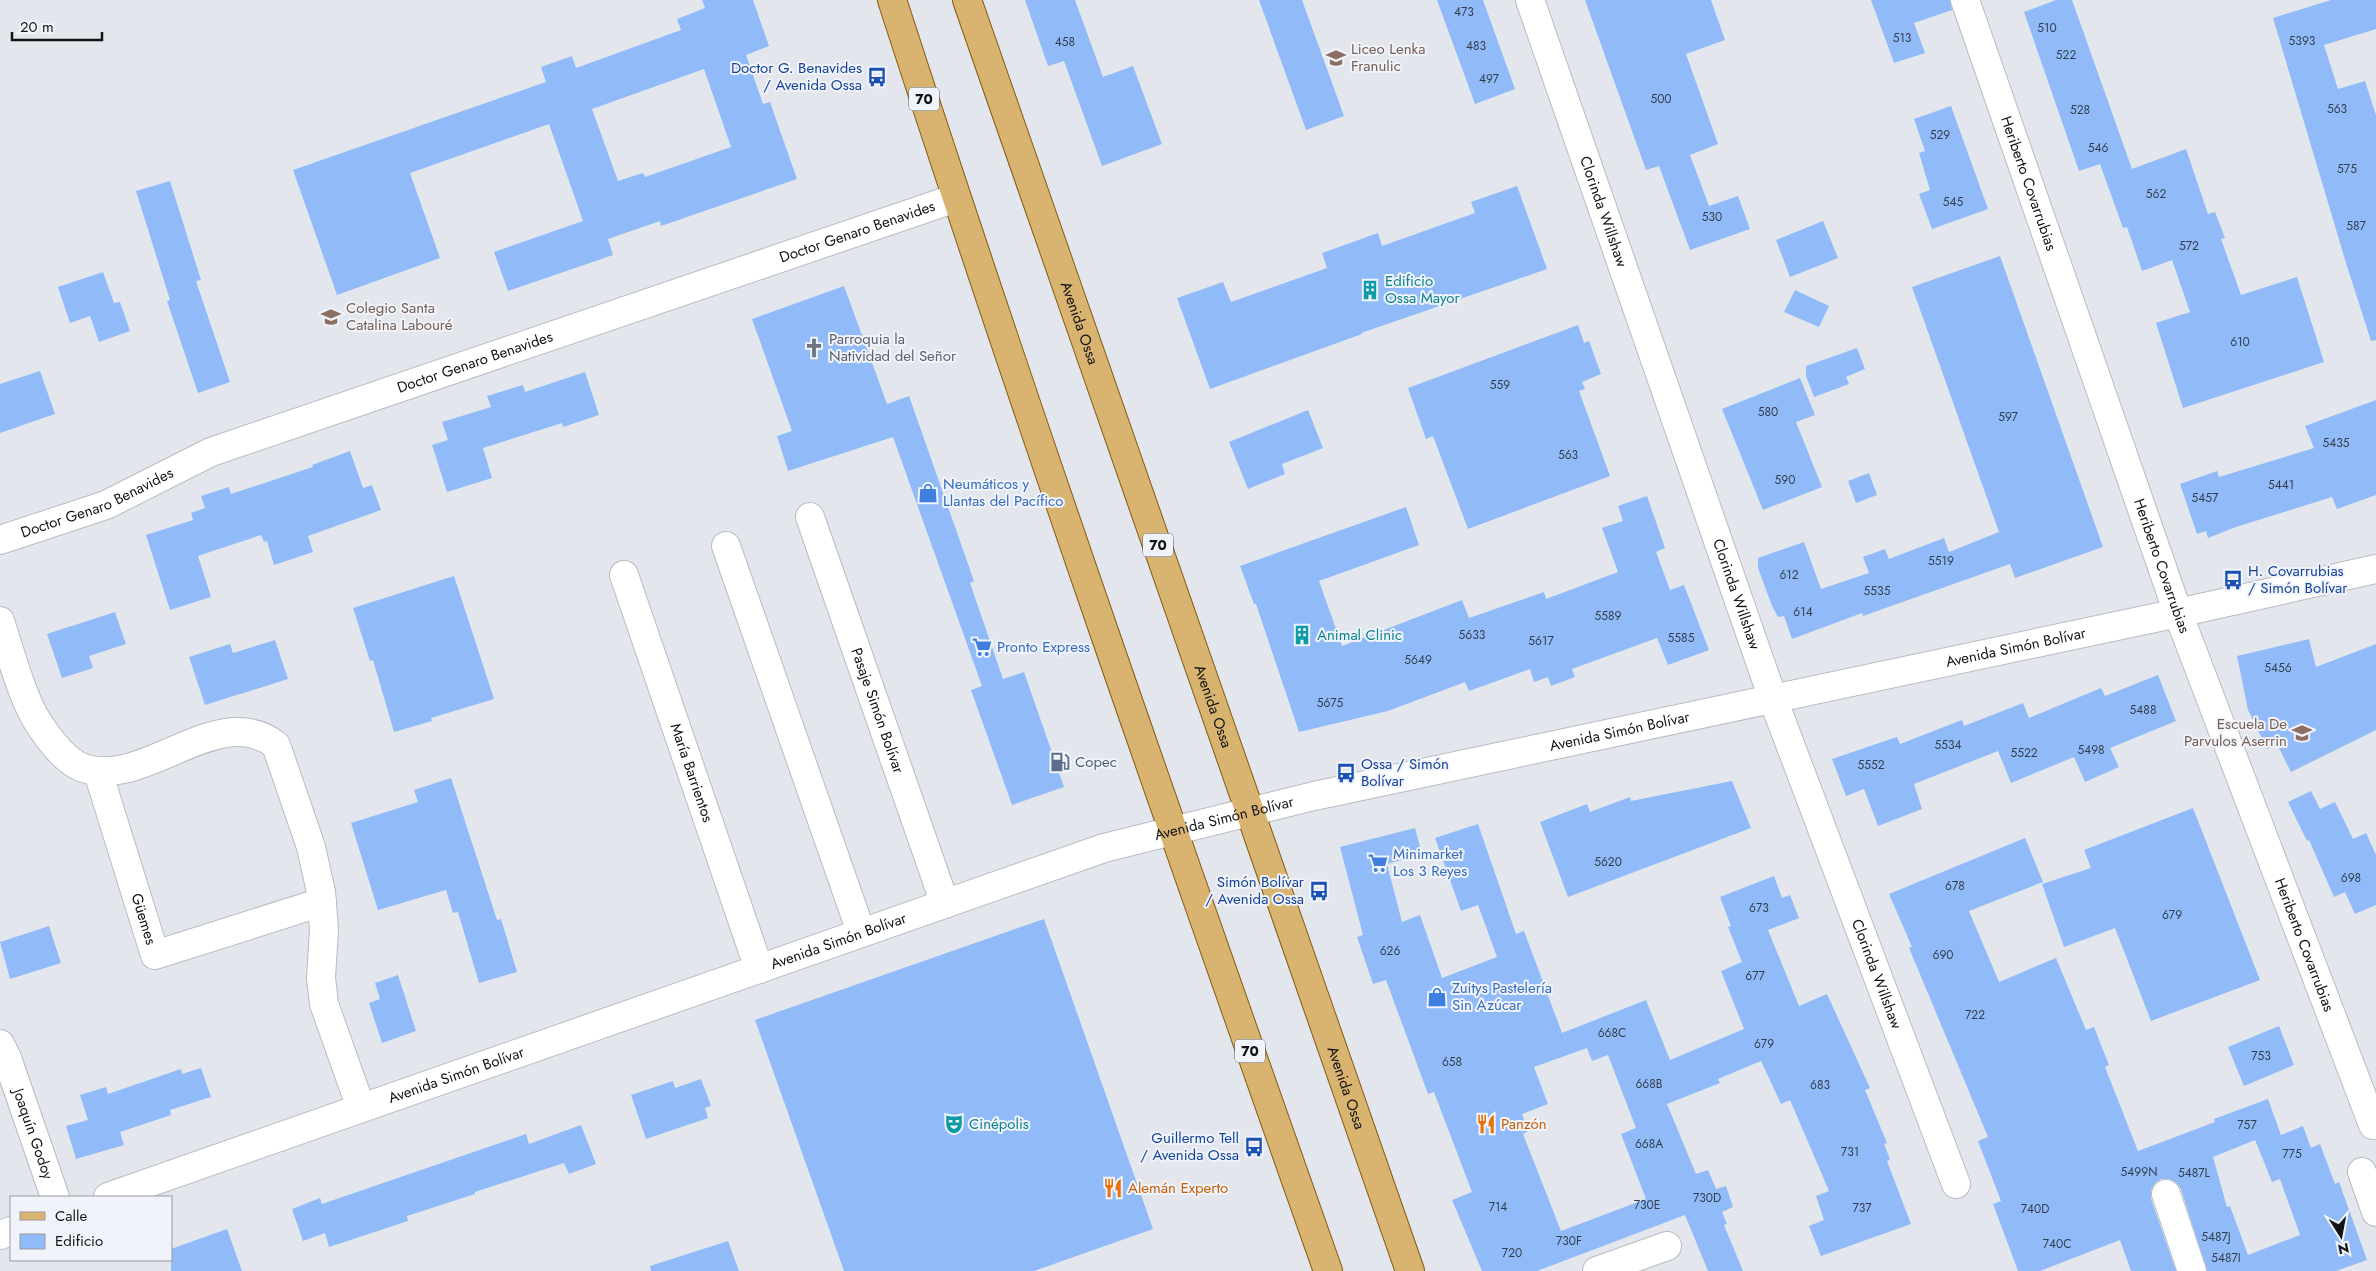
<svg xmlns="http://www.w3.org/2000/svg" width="2376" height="1271" viewBox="0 0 2376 1271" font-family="Jost,sans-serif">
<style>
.building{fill:#90bbf8;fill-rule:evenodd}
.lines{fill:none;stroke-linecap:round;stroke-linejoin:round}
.minor-casing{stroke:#b8bcc2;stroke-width:30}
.major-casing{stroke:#835b13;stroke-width:30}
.minor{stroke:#fff;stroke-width:28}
.major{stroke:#d9b370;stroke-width:28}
.labels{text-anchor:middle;stroke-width:4;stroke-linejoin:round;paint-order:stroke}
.number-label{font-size:12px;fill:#323e4e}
.shield{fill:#f0f4fa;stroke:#55575a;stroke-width:1}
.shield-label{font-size:14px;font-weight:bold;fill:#131416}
.education-label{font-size:15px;fill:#785e54;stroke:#f0f4fa;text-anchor:start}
.transit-label{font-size:15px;fill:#164399;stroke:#f0f4fa;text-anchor:end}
.street-label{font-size:15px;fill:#131416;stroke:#f0f4fa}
.culture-label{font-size:15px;fill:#0d838f;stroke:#f0f4fa;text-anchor:start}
.worship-label{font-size:15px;fill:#5b616d;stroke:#f0f4fa;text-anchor:start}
.shop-label{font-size:15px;fill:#366cbe;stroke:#f0f4fa;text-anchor:start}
.service-label{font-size:15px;fill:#4e5e75;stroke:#f0f4fa;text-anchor:start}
.food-label{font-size:15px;fill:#c56008;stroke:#f0f4fa;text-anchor:start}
</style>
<rect width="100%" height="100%" fill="#e3e7ed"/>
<!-- building -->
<path class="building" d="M702,0H753L769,46L746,55L763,104L770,102L797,179L661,226L660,221L608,239L613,255L508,291L494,252L583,221L549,124L410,173L440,258L337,295L293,170L546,82L541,67L572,56L576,68L681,30L677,19L705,8ZM704,69L731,147L645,177L643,173L618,181L592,109Z
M1025,0H1075L1103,77L1133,66L1162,144L1102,166L1064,61L1048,66Z
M1259,0H1302L1344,116L1306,130Z
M1437,0H1483L1515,89L1475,104Z
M1585,0H1711L1725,40L1686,54L1718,144L1690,155L1709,206L1738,196L1750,229L1690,250L1659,166L1646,170Z
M1871,0H1950L1952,10L1914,23L1925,53L1894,63Z
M2056,0H2072L2132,169L2186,149L2208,214L2215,212L2225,238L2221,239L2241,295L2297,277L2324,362L2183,408L2156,323L2190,312L2172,260L2142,271L2127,227L2123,228L2100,164L2079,171L2024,12Z
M2331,0H2376V29L2324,45L2338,89L2365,81L2376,115V340L2371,341L2346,263L2273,18Z
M1951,106L1988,209L1932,229L1919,194L1930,190L1919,153L1925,151L1914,119Z
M170,181L201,280L196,281L230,382L198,393L167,301L170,300L136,191Z
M1517,186L1547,269L1361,333L1362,334L1210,389L1177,298L1223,282L1231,302L1327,268L1322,253L1378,233L1382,246L1475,213L1471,202Z
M1823,221L1838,258L1790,277L1776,240Z
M2000,256L2103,547L2015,578L2010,564L1863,616L1862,613L1792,639L1784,616L1778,617L1772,606L1758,568V558L1804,542L1821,589L1869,573L1863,557L1885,549L1889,559L1944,538L1949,552L1999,532L1912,287Z
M103,272L114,303L120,302L130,331L99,342L90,316L70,323L58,287Z
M844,286L887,404L909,396L974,581L970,583L1003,679L1024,672L1064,787L1012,805L971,690L982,686L893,437L788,471L777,436L792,431L752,319Z
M1795,290L1829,306L1819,327L1784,312Z
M1578,325L1584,343L1589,341L1601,374L1582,382L1585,389L1579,391L1610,476L1468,529L1433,436L1426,439L1408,388Z
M1857,348L1865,369L1846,377L1849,384L1814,397L1806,376V366Z
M40,371L55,414L0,433V384Z
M585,372L599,415L563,427L562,423L483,448L492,478L447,492L432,445L448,440L442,422L491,407L487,396L523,385L525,392Z
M1800,378L1815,415L1796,422L1822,487L1763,510L1722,409Z
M2376,400V495L2337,509L2332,497L2236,527L2208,538L2206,531L2197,534L2180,484L2217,471L2219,477L2314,448L2305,426Z
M1308,410L1323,448L1282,464L1285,474L1248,489L1229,442Z
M350,451L363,488L372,485L381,510L308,536L313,552L274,565L267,541L264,542L261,535L198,556L211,597L170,610L146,535L193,520L191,513L205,508L201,496L229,487L231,494L313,467L312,465Z
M1869,473L1877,495L1856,503L1848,481Z
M1647,496L1665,548L1656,552L1670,590L1684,585L1709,650L1668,665L1657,638L1572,669L1575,677L1551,686L1548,677L1534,682L1530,669L1469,691L1465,682L1388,711L1299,732L1256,604H1254L1240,566L1406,507L1419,545L1319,581L1342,646L1462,600L1469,618L1544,592L1546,599L1618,572L1602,528L1623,521L1618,506Z
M454,576L494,699L431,718L432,721L394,732L373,660L370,661L353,608Z
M115,612L126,644L89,656L93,668L62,678L47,634Z
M2309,639L2316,667L2376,644V730L2291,772L2277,744L2267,749L2248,710L2237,656Z
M275,640L288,679L205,705L189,657L230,644L233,653Z
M2158,675L2176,721L2110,748L2119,767L2085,782L2074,757L2011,783L1998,751L1914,784L1922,809L1878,826L1864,789L1846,796L1832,759L1897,737L1900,744L1962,720L1964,726L2023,703L2029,718L2101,688L2105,696Z
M451,778L497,920L501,919L517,972L479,983L458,912L453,913L446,890L378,910L351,823L418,802L414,790Z
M1732,781L1751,828L1568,897L1540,822L1587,804L1590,812L1630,797L1631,801Z
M2311,791L2320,809L2335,802L2353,839L2366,833L2376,855V905L2355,914L2345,892L2334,897L2309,840L2307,841L2288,802Z
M2193,808L2260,980L2151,1021L2115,928L2064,947L2042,884L2091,868L2084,850Z
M1478,824L1516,934L1524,931L1562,1033L1646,1000L1670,1060L1744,1029L1721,971L1742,962L1728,927L1731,926L1720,897L1774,876L1782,898L1790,895L1799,918L1768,930L1799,1006L1827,994L1870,1088L1865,1090L1887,1143L1884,1144L1890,1159L1887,1161L1911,1224L1821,1256L1809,1226L1824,1220L1816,1196L1829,1191L1790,1100L1781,1104L1761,1061L1718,1079L1720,1083L1667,1104L1696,1174L1708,1170L1716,1189L1726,1186L1733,1207L1722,1212L1727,1224L1724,1225L1743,1271H1708L1685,1215L1537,1271H1482L1452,1200L1472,1192L1434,1092L1428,1094L1386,980L1373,984L1357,937L1363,935L1340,847L1415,828L1422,854L1387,864L1402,922L1420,915L1442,978L1497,957L1478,905L1461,911L1435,838ZM1587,1048L1592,1061L1608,1055L1636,1128L1621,1134L1646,1199L1561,1231L1523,1134L1528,1131L1522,1114L1548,1104L1534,1067Z
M2025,838L2043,882L1969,911L1999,982L2056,958L2086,1030L2094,1027L2109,1065L2105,1067L2138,1151L2215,1122L2214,1119L2268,1099L2281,1135L2303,1126L2311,1148L2320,1144L2335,1184L2339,1182L2367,1260L2336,1271H2207L2181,1189L2176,1182L2169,1179H2161L2155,1183L2151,1190V1199L2176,1271H2131L2120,1240L2040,1271H2018L1993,1204L2001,1201L1978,1141L1988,1137L1909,948L1912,947L1889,894ZM2255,1140L2272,1182L2280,1179L2300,1235L2248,1255L2230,1206L2227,1207L2213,1157Z
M1044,919L1153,1229L1034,1271H844L755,1020Z
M49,926L61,963L10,979L0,942Z
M398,975L416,1031L382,1043L369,1003L380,999L375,983Z
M2279,1026L2294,1065L2244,1086L2228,1047Z
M201,1068L211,1097L170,1110L171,1115L120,1132L124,1145L76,1159L66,1126L88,1120L80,1095L106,1087L108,1094L181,1069L182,1074Z
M701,1079L711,1106L705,1108L708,1118L646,1139L631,1095L673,1081L675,1088Z
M581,1125L596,1164L569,1174L564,1163L475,1192V1194L407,1216L408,1221L329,1247L325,1233L303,1241L292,1209L320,1198L322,1204L526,1134L529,1144Z
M227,1229L242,1271H171V1249Z
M728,1241L739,1271H651L650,1266Z"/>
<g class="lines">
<defs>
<g id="minor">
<path id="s1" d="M1530,0L1773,699L1956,1184"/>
<path id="s2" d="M1965,0L2178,613L2373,1125"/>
<path id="s3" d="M810,517L945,904"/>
<path id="s4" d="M0,540L106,505L211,452L956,198"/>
<path d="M726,546L861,932"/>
<path id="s5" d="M624,575L759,969"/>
<path d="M0,621C10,651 22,698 39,724C49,739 64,760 81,767C143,792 217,699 276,745L311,847L321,892L324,929L321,978L324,1004L361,1108"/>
<path id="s6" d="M98,772L155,955L322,902"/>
<path id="s7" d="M0,1044L7,1058L55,1197"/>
<path d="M2362,1172L2376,1212"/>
<path d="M2166,1194L2192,1271"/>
<path id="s8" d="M108,1197L1104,848L1314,796L2178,613L2376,569"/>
<path d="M0,1235L11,1231"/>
<path d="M1597,1271L1667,1246"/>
</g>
<g id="major">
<path d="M892,0C1030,426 1179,849 1328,1271"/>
<path id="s9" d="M967,0L1410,1271"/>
</g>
</defs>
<!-- minor casing -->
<use href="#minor" class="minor-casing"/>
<!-- major casing -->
<use href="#major" class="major-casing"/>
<!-- minor -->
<use href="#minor" class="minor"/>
<!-- major -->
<use href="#major" class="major"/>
</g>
<!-- icons -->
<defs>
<symbol id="school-bare" viewBox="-9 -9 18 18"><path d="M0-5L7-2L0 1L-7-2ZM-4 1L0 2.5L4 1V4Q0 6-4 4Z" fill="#8d6e63" stroke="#f0f4fa" stroke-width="2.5" paint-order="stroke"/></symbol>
<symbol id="bus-bare" viewBox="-9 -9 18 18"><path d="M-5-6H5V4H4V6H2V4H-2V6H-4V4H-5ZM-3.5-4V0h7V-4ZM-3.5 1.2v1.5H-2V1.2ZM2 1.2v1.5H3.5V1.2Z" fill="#1a4fb4" stroke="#f0f4fa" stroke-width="2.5" paint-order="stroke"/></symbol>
<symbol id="building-bare" viewBox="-9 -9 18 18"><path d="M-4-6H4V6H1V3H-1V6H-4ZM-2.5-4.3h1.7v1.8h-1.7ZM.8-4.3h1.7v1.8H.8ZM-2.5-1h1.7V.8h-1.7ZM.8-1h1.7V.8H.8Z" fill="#0f9aa8" stroke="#f0f4fa" stroke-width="2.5" paint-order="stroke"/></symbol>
<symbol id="church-bare" viewBox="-9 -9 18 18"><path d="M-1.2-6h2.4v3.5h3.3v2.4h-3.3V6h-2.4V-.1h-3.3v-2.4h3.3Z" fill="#6b7280" stroke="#f0f4fa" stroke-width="2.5" paint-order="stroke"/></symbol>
<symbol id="shop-bare" viewBox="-9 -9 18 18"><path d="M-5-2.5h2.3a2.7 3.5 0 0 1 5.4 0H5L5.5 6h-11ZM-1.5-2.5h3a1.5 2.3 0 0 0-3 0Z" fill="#3f7fe0" stroke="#f0f4fa" stroke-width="2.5" paint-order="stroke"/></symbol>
<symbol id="supermarket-bare" viewBox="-9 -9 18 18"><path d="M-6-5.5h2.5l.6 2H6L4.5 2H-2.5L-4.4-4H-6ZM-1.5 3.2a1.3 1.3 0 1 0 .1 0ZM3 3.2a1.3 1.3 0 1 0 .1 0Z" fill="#3f7fe0" stroke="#f0f4fa" stroke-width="2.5" paint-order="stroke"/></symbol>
<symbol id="fuel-bare" viewBox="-9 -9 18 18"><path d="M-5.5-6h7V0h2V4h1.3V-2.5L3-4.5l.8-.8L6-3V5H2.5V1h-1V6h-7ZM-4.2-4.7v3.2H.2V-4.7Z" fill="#5c6f8a" stroke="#f0f4fa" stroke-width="2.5" paint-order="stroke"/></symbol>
<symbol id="theatre-bare" viewBox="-9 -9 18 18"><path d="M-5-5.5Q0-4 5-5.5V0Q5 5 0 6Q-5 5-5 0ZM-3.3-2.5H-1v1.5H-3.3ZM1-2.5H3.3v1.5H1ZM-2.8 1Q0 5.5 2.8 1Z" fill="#0f9aa8" stroke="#f0f4fa" stroke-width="2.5" paint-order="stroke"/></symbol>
<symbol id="restaurant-bare" viewBox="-9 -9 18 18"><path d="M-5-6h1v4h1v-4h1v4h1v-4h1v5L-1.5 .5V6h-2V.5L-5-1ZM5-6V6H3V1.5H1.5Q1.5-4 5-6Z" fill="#e8710a" stroke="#f0f4fa" stroke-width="2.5" paint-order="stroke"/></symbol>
</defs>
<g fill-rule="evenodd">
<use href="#school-bare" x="1322" y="44" width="28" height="28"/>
<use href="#bus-bare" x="863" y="63" width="28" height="28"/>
<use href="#building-bare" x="1356" y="276" width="28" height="28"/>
<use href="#school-bare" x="317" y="303" width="28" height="28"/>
<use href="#church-bare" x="800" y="334" width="28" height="28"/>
<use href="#shop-bare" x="914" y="479" width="28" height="28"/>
<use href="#bus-bare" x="2219" y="566" width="28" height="28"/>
<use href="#building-bare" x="1288" y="621" width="28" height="28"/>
<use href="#supermarket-bare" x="968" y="633" width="28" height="28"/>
<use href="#school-bare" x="2288" y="719" width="28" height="28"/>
<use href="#fuel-bare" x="1046" y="748" width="28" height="28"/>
<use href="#bus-bare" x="1332" y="759" width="28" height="28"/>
<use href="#supermarket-bare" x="1364" y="849" width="28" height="28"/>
<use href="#bus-bare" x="1305" y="877" width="28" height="28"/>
<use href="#shop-bare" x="1423" y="983" width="28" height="28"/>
<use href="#theatre-bare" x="940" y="1110" width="28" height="28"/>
<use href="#restaurant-bare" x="1472" y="1110" width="28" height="28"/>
<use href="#bus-bare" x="1240" y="1133" width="28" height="28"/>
<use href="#restaurant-bare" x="1099" y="1174" width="28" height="28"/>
</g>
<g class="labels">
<!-- number labels -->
<g class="number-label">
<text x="1464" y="16">473</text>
<text x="2047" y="32">510</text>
<text x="1902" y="42">513</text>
<text x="2302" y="45">5393</text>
<text x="1065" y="46">458</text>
<text x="1476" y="50">483</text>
<text x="2066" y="59">522</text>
<text x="1489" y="83">497</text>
<text x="1661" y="103">500</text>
<text x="2337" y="113">563</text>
<text x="2080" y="114">528</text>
<text x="1940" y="139">529</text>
<text x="2098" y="152">546</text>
<text x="2347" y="173">575</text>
<text x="2156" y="198">562</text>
<text x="1953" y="206">545</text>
<text x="1712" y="221">530</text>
<text x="2356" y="230">587</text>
<text x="2189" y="250">572</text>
<text x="2240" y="346">610</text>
<text x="1500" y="389">559</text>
<text x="1768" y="416">580</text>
<text x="2008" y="421">597</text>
<text x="2336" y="447">5435</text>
<text x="1568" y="459">563</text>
<text x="1785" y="484">590</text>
<text x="2281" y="489">5441</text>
<text x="2205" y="502">5457</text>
<text x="1941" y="565">5519</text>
<text x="1789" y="579">612</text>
<text x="1877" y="595">5535</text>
<text x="1803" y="616">614</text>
<text x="1608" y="620">5589</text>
<text x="1472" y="639">5633</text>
<text x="1681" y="642">5585</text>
<text x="1541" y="645">5617</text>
<text x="1418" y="664">5649</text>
<text x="2278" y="672">5456</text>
<text x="1330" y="707">5675</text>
<text x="2143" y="714">5488</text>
<text x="1948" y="749">5534</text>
<text x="2091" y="754">5498</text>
<text x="2024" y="757">5522</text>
<text x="1871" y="769">5552</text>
<text x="1608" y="866">5620</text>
<text x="2351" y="882">698</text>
<text x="1955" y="890">678</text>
<text x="1759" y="912">673</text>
<text x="2172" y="919">679</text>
<text x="1390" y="955">626</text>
<text x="1943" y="959">690</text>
<text x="1755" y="980">677</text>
<text x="1975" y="1019">722</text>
<text x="1612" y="1037">668C</text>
<text x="1764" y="1048">679</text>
<text x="2261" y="1060">753</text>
<text x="1452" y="1066">658</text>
<text x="1649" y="1088">668B</text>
<text x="1820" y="1089">683</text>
<text x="2247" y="1129">757</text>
<text x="1649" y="1148">668A</text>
<text x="1850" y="1156">731</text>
<text x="2292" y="1158">775</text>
<text x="2139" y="1176">5499N</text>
<text x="2194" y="1177">5487L</text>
<text x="1707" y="1202">730D</text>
<text x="1647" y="1209">730E</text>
<text x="1498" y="1211">714</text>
<text x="1862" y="1212">737</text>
<text x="2035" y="1213">740D</text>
<text x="2216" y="1241">5487J</text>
<text x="1569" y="1245">730F</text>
<text x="2057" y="1248">740C</text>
<text x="1512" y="1257">720</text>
<text x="2226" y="1262">5487I</text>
</g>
<!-- shield labels -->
<g class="shield">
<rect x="909" y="87.5" width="30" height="23" rx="4"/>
<rect x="1143" y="533.5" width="30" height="23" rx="4"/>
<rect x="1235" y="1039.5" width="30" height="23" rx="4"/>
</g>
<g class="shield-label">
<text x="924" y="104">70</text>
<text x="1158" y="550">70</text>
<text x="1250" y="1056">70</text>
</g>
<!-- education labels -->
<g class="education-label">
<text x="1351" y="54">Liceo Lenka<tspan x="1351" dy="17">Franulic</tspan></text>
<text x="346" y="313">Colegio Santa<tspan x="346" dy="17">Catalina Labouré</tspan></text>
<text x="2287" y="729" text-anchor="end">Escuela De<tspan x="2287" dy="17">Parvulos Aserrin</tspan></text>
</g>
<!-- transit labels -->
<g class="transit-label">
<text x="862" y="73">Doctor G. Benavides<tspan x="862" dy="17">/ Avenida Ossa</tspan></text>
<text x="2248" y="576" text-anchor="start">H. Covarrubias<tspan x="2248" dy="17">/ Simón Bolívar</tspan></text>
<text x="1361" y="769" text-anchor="start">Ossa / Simón<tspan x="1361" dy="17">Bolívar</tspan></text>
<text x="1304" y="887">Simón Bolívar<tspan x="1304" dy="17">/ Avenida Ossa</tspan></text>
<text x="1239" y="1143">Guillermo Tell<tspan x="1239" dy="17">/ Avenida Ossa</tspan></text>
</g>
<!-- street labels -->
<g class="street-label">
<text dy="5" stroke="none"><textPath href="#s2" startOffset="194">Heriberto Covarrubias</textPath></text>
<text dy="5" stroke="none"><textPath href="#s1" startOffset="224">Clorinda Willshaw</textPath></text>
<text dy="5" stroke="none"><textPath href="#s4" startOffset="912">Doctor Genaro Benavides</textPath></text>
<text dy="5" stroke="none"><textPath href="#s9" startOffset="342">Avenida Ossa</textPath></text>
<text dy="5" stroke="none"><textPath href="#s4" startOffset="508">Doctor Genaro Benavides</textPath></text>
<text dy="5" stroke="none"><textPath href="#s4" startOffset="104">Doctor Genaro Benavides</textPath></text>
<text dy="5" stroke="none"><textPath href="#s2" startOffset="599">Heriberto Covarrubias</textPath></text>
<text dy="5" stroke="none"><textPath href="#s1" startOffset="629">Clorinda Willshaw</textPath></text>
<text dy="5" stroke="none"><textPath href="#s8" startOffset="1989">Avenida Simón Bolívar</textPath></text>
<text dy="5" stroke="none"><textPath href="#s9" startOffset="748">Avenida Ossa</textPath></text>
<text dy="5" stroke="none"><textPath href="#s3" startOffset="205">Pasaje Simón Bolívar</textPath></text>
<text dy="5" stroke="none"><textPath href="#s8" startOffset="1584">Avenida Simón Bolívar</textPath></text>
<text dy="5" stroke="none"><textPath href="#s5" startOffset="209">María Barrientos</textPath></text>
<text dy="5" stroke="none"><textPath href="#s8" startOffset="1179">Avenida Simón Bolívar</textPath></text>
<text dy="5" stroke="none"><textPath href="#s6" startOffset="154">Güemes</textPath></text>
<text dy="5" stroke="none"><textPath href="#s8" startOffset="774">Avenida Simón Bolívar</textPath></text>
<text dy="5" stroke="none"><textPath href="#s2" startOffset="1004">Heriberto Covarrubias</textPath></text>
<text dy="5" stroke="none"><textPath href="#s1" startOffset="1034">Clorinda Willshaw</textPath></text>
<text dy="5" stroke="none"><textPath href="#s8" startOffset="369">Avenida Simón Bolívar</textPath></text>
<text dy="5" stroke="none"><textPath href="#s9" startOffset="1152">Avenida Ossa</textPath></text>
<text dy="5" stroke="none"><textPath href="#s7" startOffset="96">Joaquín Godoy</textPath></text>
</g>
<!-- culture labels -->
<g class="culture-label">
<text x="1385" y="286">Edificio<tspan x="1385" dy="17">Ossa Mayor</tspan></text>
<text x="1317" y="640">Animal Clinic</text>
<text x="969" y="1129">Cinépolis</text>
</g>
<!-- worship labels -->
<g class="worship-label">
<text x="829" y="344">Parroquia la<tspan x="829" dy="17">Natividad del Señor</tspan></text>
</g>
<!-- shop labels -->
<g class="shop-label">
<text x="943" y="489">Neumáticos y<tspan x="943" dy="17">Llantas del Pacífico</tspan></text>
<text x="997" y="652">Pronto Express</text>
<text x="1393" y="859">Minimarket<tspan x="1393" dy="17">Los 3 Reyes</tspan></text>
<text x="1452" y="993">Zuitys Pastelería<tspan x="1452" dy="17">Sin Azúcar</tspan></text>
</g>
<!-- service labels -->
<g class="service-label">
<text x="1075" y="767">Copec</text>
</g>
<!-- food labels -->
<g class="food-label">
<text x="1501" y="1129">Panzón</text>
<text x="1128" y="1193">Alemán Experto</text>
</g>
</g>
<!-- legend -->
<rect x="10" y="1196" width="162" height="65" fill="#f0f4fa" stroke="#989a9f"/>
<rect x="20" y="1212" width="25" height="8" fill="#d9b370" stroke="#989a9f"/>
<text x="55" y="1221" font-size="15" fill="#131416">Calle</text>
<rect x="20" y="1234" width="25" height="15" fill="#90bbf8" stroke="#989a9f"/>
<text x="55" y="1246" font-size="15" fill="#131416">Edificio</text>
<!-- north arrow -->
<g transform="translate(2341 1236) rotate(169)" stroke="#f0f4fa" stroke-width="4" paint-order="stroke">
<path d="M0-4L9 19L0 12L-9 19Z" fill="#131416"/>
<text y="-8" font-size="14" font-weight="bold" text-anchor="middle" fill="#131416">N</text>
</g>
<!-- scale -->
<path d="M12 32v8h90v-8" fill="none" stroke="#131416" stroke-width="2.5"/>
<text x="20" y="32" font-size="15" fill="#131416" stroke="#f0f4fa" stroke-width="4" paint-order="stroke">20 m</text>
</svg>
